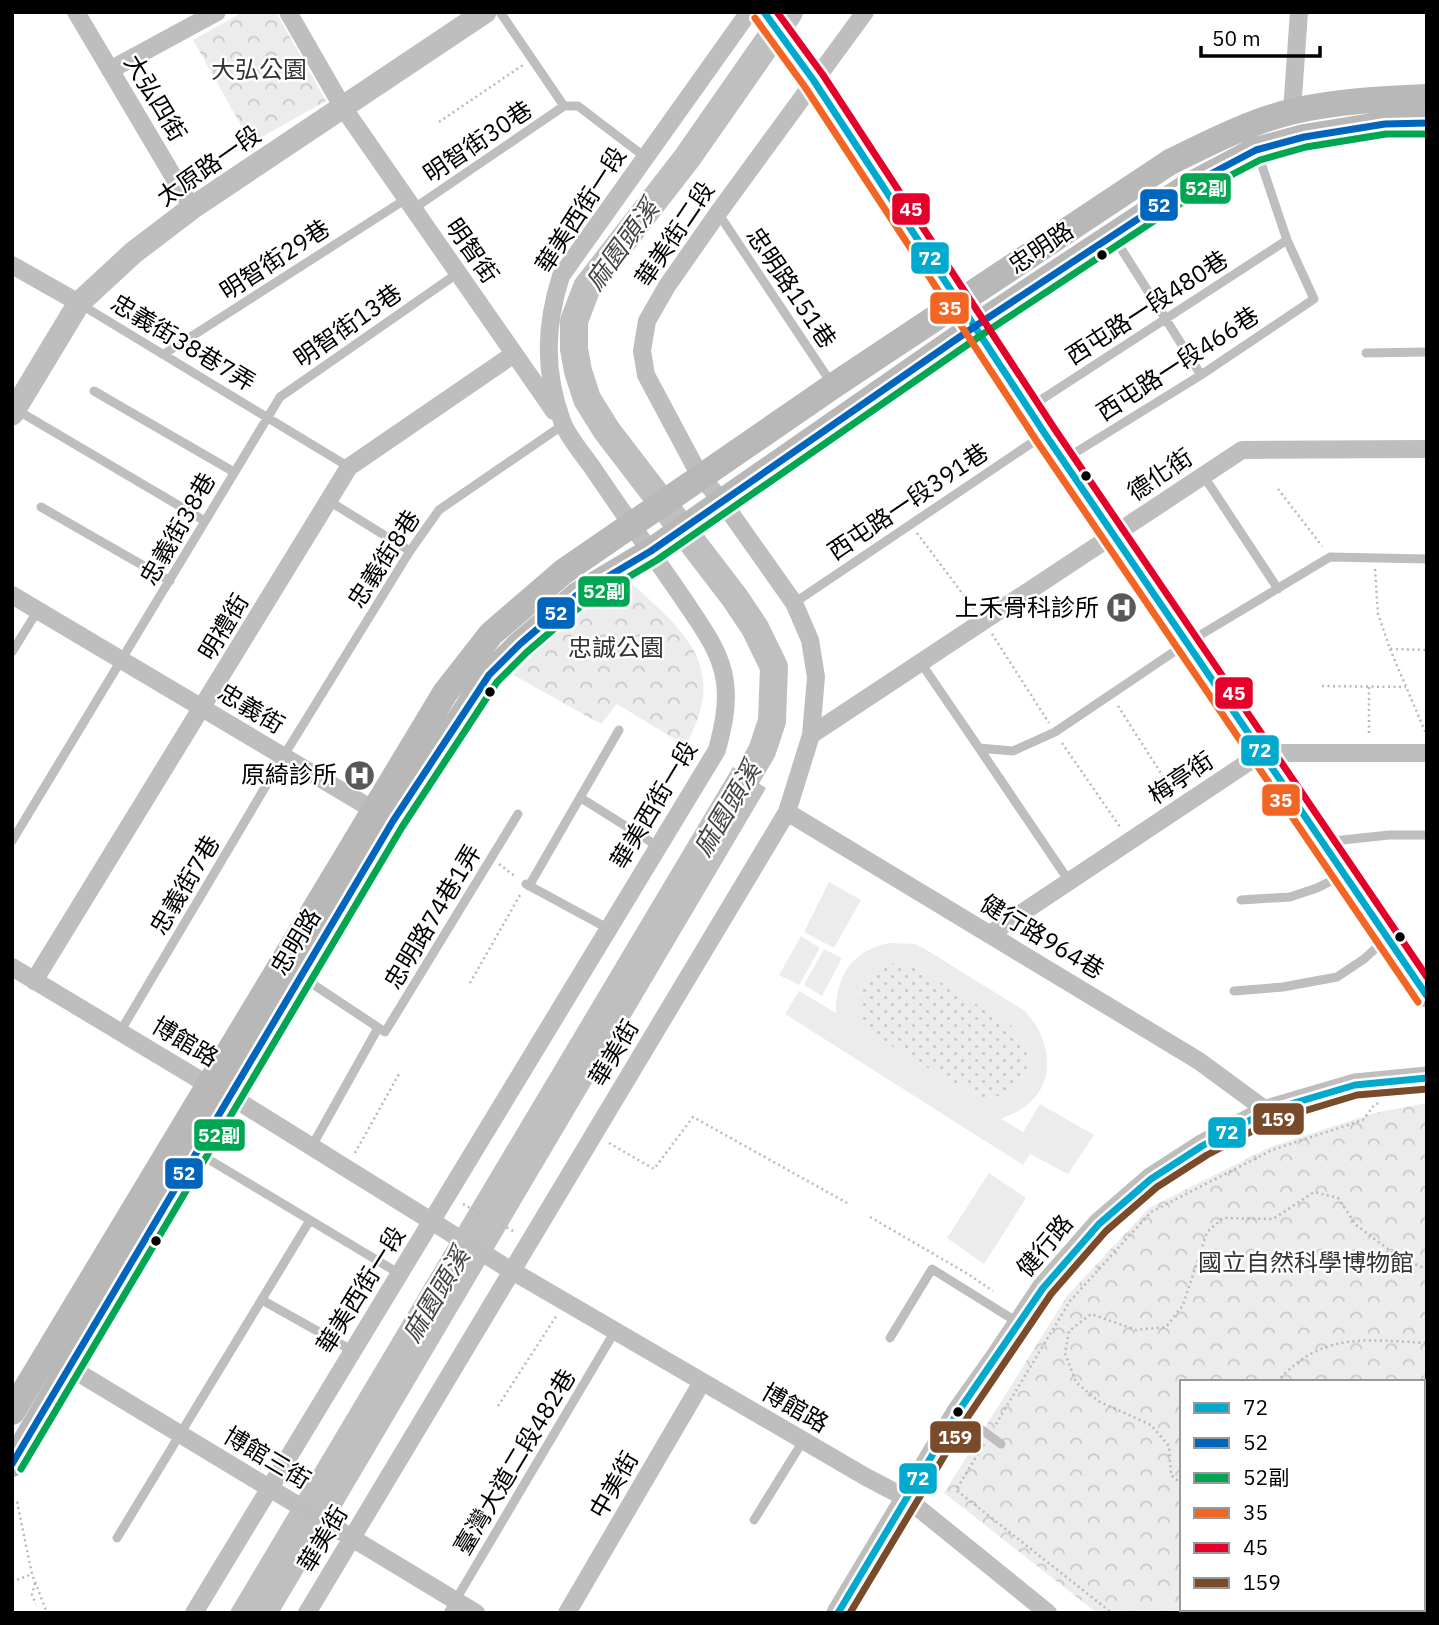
<svg xmlns="http://www.w3.org/2000/svg" width="1439" height="1625" viewBox="0 0 1439 1625" font-family="'IBM Plex Sans','Noto Sans TC',sans-serif">
<style>
.grass{fill:url(#grass-dots)}
.forest{fill:url(#forest-crowns);fill-rule:evenodd}
.pitch{fill:#ececec;fill-rule:evenodd}
.water{fill:#bfbfbf}
.lines{fill:none;stroke-linecap:round;stroke-linejoin:round}
.river{stroke:#bfbfbf;stroke-width:28}
.path{stroke:#b9b9b9;stroke-width:2.5;stroke-dasharray:2 3.5;stroke-linecap:butt}
.service{stroke:#bebebe;stroke-width:9}
.minor{stroke:#bebebe;stroke-width:18}
.tertiary{stroke:#bebebe;stroke-width:23}
.secondary{stroke:#b8b8b8;stroke-width:26}
.bus-1-casing{stroke:#fff;stroke-width:12}
.bus-2-casing{stroke:#fff;stroke-width:12}
.bus-3-casing{stroke:#fff;stroke-width:12}
.bus-4-casing{stroke:#fff;stroke-width:12}
.bus-5-casing{stroke:#fff;stroke-width:12}
.bus-6-casing{stroke:#fff;stroke-width:12}
.bus-1{stroke:#00a9ce;stroke-width:7}
.bus-2{stroke:#0065bd;stroke-width:7}
.bus-3{stroke:#00a651;stroke-width:7}
.bus-4{stroke:#f26522;stroke-width:7}
.bus-5{stroke:#e4002b;stroke-width:7}
.bus-6{stroke:#7a4b2a;stroke-width:7}
.bus-dot{fill:#000;stroke:#fff;stroke-width:2.5}
.labels{text-anchor:middle;stroke-width:5;stroke-linejoin:round;paint-order:stroke}
.park-label{font-size:24px;fill:#333;stroke:#fff}
.street-label{font-size:24px;fill:#000;stroke:#fff}
.poi-label{font-size:24px;fill:#000;stroke:#fff;text-anchor:end}
.water-label{font-size:26px;font-style:italic;fill:#444;stroke:#fff}
.line-badge{stroke:#fff;stroke-width:2.5}
.badge-label{font-size:19px;text-anchor:middle;font-weight:bold;fill:#fff}
</style>
<defs>
<pattern id="grass-dots" width="8" height="8" patternUnits="userSpaceOnUse" patternTransform="scale(1.75)"><rect width="8" height="8" fill="#ececec"/><path d="M2 2h.1M6 6h.1" fill="none" stroke="#c9c9c9" stroke-width="1.8" stroke-linecap="round"/></pattern>
<pattern id="forest-crowns" width="20" height="18" patternUnits="userSpaceOnUse" patternTransform="scale(1.75)"><rect width="20" height="18" fill="#ececec"/><path d="M2 6a3 3 0 1 1 6 0M12 15a3 3 0 1 1 6 0" fill="none" stroke="#c9c9c9"/></pattern>
</defs>
<rect width="100%" height="100%" fill="#fff"/>
<!-- grass -->
<path class="grass" d="M897,962L915,966L1011,1025C1023,1039 1033,1055 1025,1073C1019,1088 1003,1098 987,1098C977,1098 874,1038 867,1029C846,1001 864,967 897,962Z"/>
<!-- forest -->
<path class="forest" d="M243,12H276L326,101L251,143L193,40Z
M625,577C663,614 718,650 700,711C697,723 691,735 686,746L617,704L601,724L506,671L539,636Z
M1427,1103V1613H1097L944,1493L1067,1296L1149,1208L1270,1147L1374,1113ZM1182,1382H1423V1609H1182Z"/>
<!-- pitch -->
<path class="pitch" d="M829,882L861,900L834,948L804,932Z
M801,936L820,948L799,985L779,975Z
M890,943L915,944L925,949L1025,1011C1052,1040 1059,1086 1020,1110C1014,1114 1007,1116 1001,1119L1023,1132L1040,1104L1094,1135L1068,1174L1030,1154L1023,1165L785,1014L799,991L836,1013C835,977 853,949 890,943ZM897,962L915,966L1011,1025C1023,1039 1033,1055 1025,1073C1019,1088 1003,1098 987,1098C977,1098 874,1038 867,1029C846,1001 864,967 897,962Z
M824,949L842,958L822,996L804,985Z
M989,1173L1026,1198L984,1264L947,1238Z"/>
<!-- water -->
<path class="water" d="M733,767L766,788L279,1613H229Z"/>
<g class="lines">
<!-- river -->
<path class="river" d="M729,807L762,751L772,721L774,667L755,628L735,598L607,431L587,399L578,371L574,349V321L587,287L687,158L789,12"/>
<!-- path -->
<path class="path" d="M439,122L523,65
M1278,489L1322,546
M917,533L974,609
M1375,569L1378,614L1390,649L1427,650
M992,634L1049,723
M1390,649L1427,736
M1322,686L1406,687
M1369,687V736
M1118,706L1173,792
M1062,743L1120,827
M499,864L516,877
M470,983L520,895
M609,1143L654,1169L693,1117L849,1204
M355,1153L399,1074
M463,1204L515,1232
M870,1217L968,1274L993,1291
M1277,1382C1321,1331 1367,1340 1427,1343
M498,1406L557,1315
M996,1424L1070,1301L1151,1212L1272,1150L1363,1120L1375,1104L1381,1103
M984,1444L956,1490L1112,1613
M1182,1484L1171,1475L1169,1446L1151,1425L1098,1401L1076,1382L1065,1353L1069,1331L1091,1314L1136,1330L1166,1327L1183,1305L1207,1232L1223,1218L1273,1219L1314,1192L1338,1198L1356,1225L1400,1258L1427,1269
M12,1499L17,1502L32,1574L47,1613
M12,1582L32,1574
M35,1583L32,1595L36,1604
M1245,1609L1246,1613"/>
<!-- service -->
<path class="service" d="M500,12L564,106H578L645,157
M413,209L564,106
M718,213L832,384
M1115,239L1201,375
M80,304L349,467
M1366,353L1427,352
M164,354L406,199
M94,391L234,472
M1030,407L1287,240
M17,410L205,521
M1065,459L1201,375L1314,299L1287,240L1257,151
M1203,475L1278,589
M329,501L410,551
M41,507L170,581
M794,603L1045,434
M12,652L38,610
M921,663L979,748L1013,751L1055,732L1187,643L1330,557L1427,559
M979,748L1069,881
M581,798L659,847
M12,841L280,397L458,273
M1324,842L1389,835H1427
M526,884L609,929
M529,886L619,730
M1241,900L1290,897L1317,888L1343,875
M302,977L385,1032L518,814
M1234,991L1283,987L1337,977L1364,959L1386,939
M120,1032L283,757L410,551L439,510L563,425
M312,1146L378,1028
M198,1153L400,1274
M262,1300L353,1351
M890,1338L932,1269L1017,1322
M958,1412L1001,1444
M754,1520L803,1441
M117,1538L310,1220
M448,1613L615,1331"/>
<!-- minor -->
<path class="minor" d="M76,12L192,208
M288,12L342,106L554,411
M110,70L217,12
M1292,111L1299,12
M12,265L79,303
M12,595L382,815
M811,735L1242,450L1427,449
M787,812L1199,1061L1267,1111
M990,934L1262,753H1427
M12,967L210,1086L230,1096L502,1265L866,1477L906,1498L1048,1613
M34,981L349,467L514,354
M69,1367L476,1613
M194,1613L717,750C723,727 728,706 725,682C721,650 699,623 682,597C653,555 623,513 594,470C584,455 568,438 562,421C544,372 545,326 561,276L749,12
M307,1613L787,812L811,735L816,677L810,640L794,603L722,501L700,476L646,375L642,351L647,321L667,286L718,213L865,12
M567,1613L702,1382"/>
<!-- tertiary -->
<path class="tertiary" d="M764,12L814,81L1045,434L1427,996
M12,414L79,303L133,253L192,208L485,12
M838,1613L958,1412L997,1357L1043,1288L1099,1224L1151,1179L1202,1146L1267,1111L1355,1085L1427,1078"/>
<!-- secondary -->
<path class="secondary" d="M12,1412L445,693L491,634L563,572L833,386L1170,162C1209,143 1251,121 1294,111C1338,101 1382,99 1427,97
M12,1464L393,821L489,675L520,644L577,595L651,551L974,327L1188,186L1256,150L1304,137L1385,124L1427,123"/>
<defs>
<path id="bus-1" d="M764,12L814,81L1045,434L1427,996
M838,1613L958,1412L1043,1288L1099,1224L1151,1179L1202,1146L1267,1111L1355,1085L1427,1078"/>
<path id="bus-2" d="M12,1464L393,821L489,675L520,644L577,595L651,551L974,327L1188,186L1256,150L1304,137L1385,124L1427,123"/>
<path id="bus-3" d="M21,1469L402,827L497,682L527,652L583,604L657,560L980,336L1193,195L1260,160L1306,147L1386,134H1427"/>
<path id="bus-4" d="M755,18L805,87L1036,440L1418,1002"/>
<path id="bus-5" d="M777,12L823,75L1054,428L1427,977"/>
<path id="bus-6" d="M850,1613L967,1418L1051,1294L1106,1231L1157,1187L1207,1155L1271,1121L1357,1095L1427,1089"/>
</defs>
<!-- bus-1 casing -->
<use href="#bus-1" class="bus-1-casing"/>
<!-- bus-2 casing -->
<use href="#bus-2" class="bus-2-casing"/>
<!-- bus-3 casing -->
<use href="#bus-3" class="bus-3-casing"/>
<!-- bus-4 casing -->
<use href="#bus-4" class="bus-4-casing"/>
<!-- bus-5 casing -->
<use href="#bus-5" class="bus-5-casing"/>
<!-- bus-6 casing -->
<use href="#bus-6" class="bus-6-casing"/>
<!-- bus-1 -->
<use href="#bus-1" class="bus-1"/>
<!-- bus-2 -->
<use href="#bus-2" class="bus-2"/>
<!-- bus-3 -->
<use href="#bus-3" class="bus-3"/>
<!-- bus-4 -->
<use href="#bus-4" class="bus-4"/>
<!-- bus-5 -->
<use href="#bus-5" class="bus-5"/>
<!-- bus-6 -->
<use href="#bus-6" class="bus-6"/>
</g>
<!-- icons -->
<defs>
<symbol id="hospital-disc" viewBox="-11 -11 22 22"><circle r="9.5" fill="#595959" stroke="#fff"/><path d="M-5-5h3v3.5h4V-5h3V5h-3V1.5h-4V5h-3Z" fill="#fff"/></symbol>
</defs>
<g fill-rule="evenodd">
<use href="#hospital-disc" x="1104" y="590" width="35" height="35"/>
<use href="#hospital-disc" x="342" y="758" width="35" height="35"/>
</g>
<!-- markers -->
<g class="bus-dot">
<circle cx="1102" cy="255" r="6"/>
<circle cx="1086" cy="476" r="6"/>
<circle cx="490" cy="692" r="6"/>
<circle cx="1400" cy="937" r="6"/>
<circle cx="156" cy="1241" r="6"/>
<circle cx="958" cy="1412" r="6"/>
</g>
<g class="labels">
<!-- park labels -->
<g class="park-label">
<text x="259" y="78">大弘公園</text>
<text x="616" y="656">忠誠公園</text>
<text x="1306" y="1271">國立自然科學博物館</text>
</g>
<!-- street labels -->
<g class="street-label">
<text transform="translate(155 98) rotate(59)" y="8">大弘四街</text>
<text transform="translate(478 142) rotate(-34)" y="8">明智街30巷</text>
<text transform="translate(209 166) rotate(-35)" y="8">太原路一段</text>
<text transform="translate(581 210) rotate(-57)" y="8">華美西街一段</text>
<text transform="translate(675 234) rotate(-56)" y="8">華美街二段</text>
<text transform="translate(1041 248) rotate(-34)" y="8">忠明路</text>
<text transform="translate(472 251) rotate(55)" y="8">明智街</text>
<text transform="translate(275 260) rotate(-33)" y="8">明智街29巷</text>
<text transform="translate(791 288) rotate(56)" y="8">忠明路151巷</text>
<text transform="translate(1147 308) rotate(-33)" y="8">西屯路一段480巷</text>
<text transform="translate(348 326) rotate(-35)" y="8">明智街13巷</text>
<text transform="translate(183 343) rotate(31)" y="8">忠義街38巷7弄</text>
<text transform="translate(1178 364) rotate(-33)" y="8">西屯路一段466巷</text>
<text transform="translate(1160 475) rotate(-34)" y="8">德化街</text>
<text transform="translate(908 502) rotate(-34)" y="8">西屯路一段391巷</text>
<text transform="translate(178 529) rotate(-60)" y="8">忠義街38巷</text>
<text transform="translate(384 559) rotate(-57)" y="8">忠義街8巷</text>
<text transform="translate(224 627) rotate(-59)" y="8">明禮街</text>
<text transform="translate(251 709) rotate(31)" y="8">忠義街</text>
<text transform="translate(1181 778) rotate(-34)" y="8">梅亭街</text>
<text transform="translate(654 805) rotate(-59)" y="8">華美西街一段</text>
<text transform="translate(185 885) rotate(-59)" y="8">忠義街7巷</text>
<text transform="translate(433 917) rotate(-59)" y="8">忠明路74巷1弄</text>
<text transform="translate(1042 937) rotate(31)" y="8">健行路964巷</text>
<text transform="translate(296 942) rotate(-59)" y="8">忠明路</text>
<text transform="translate(185 1042) rotate(31)" y="8">博館路</text>
<text transform="translate(614 1053) rotate(-59)" y="8">華美街</text>
<text transform="translate(1045 1246) rotate(-50)" y="8">健行路</text>
<text transform="translate(361 1290) rotate(-58)" y="8">華美西街一段</text>
<text transform="translate(795 1408) rotate(30)" y="8">博館路</text>
<text transform="translate(267 1458) rotate(31)" y="8">博館三街</text>
<text transform="translate(515 1462) rotate(-59)" y="8">臺灣大道二段482巷</text>
<text transform="translate(614 1485) rotate(-60)" y="8">中美街</text>
<text transform="translate(323 1539) rotate(-59)" y="8">華美街</text>
</g>
<!-- poi labels -->
<g class="poi-label">
<text x="1099" y="616">上禾骨科診所</text>
<text x="337" y="783">原綺診所</text>
</g>
<!-- water labels -->
<g class="water-label">
<text transform="translate(622 245) rotate(-54)" y="9">麻園頭溪</text>
<text transform="translate(727 809) rotate(-59)" y="9">麻園頭溪</text>
<text transform="translate(436 1295) rotate(-59)" y="9">麻園頭溪</text>
</g>
</g>
<g class="line-badge">
<rect x="1179" y="172" width="53" height="33" rx="7" fill="#00a651"/>
<rect x="1139" y="188" width="40" height="34" rx="7" fill="#0065bd"/>
<rect x="891" y="192" width="40" height="34" rx="7" fill="#e4002b"/>
<rect x="910" y="241" width="40" height="34" rx="7" fill="#00a9ce"/>
<rect x="929" y="291" width="41" height="34" rx="7" fill="#f26522"/>
<rect x="577" y="575" width="54" height="33" rx="7" fill="#00a651"/>
<rect x="536" y="596" width="40" height="34" rx="7" fill="#0065bd"/>
<rect x="1214" y="676" width="40" height="34" rx="7" fill="#e4002b"/>
<rect x="1240" y="734" width="40" height="33" rx="7" fill="#00a9ce"/>
<rect x="1261" y="783" width="40" height="34" rx="7" fill="#f26522"/>
<rect x="1252" y="1102" width="53" height="34" rx="7" fill="#7a4b2a"/>
<rect x="1207" y="1116" width="40" height="33" rx="7" fill="#00a9ce"/>
<rect x="193" y="1118" width="53" height="34" rx="7" fill="#00a651"/>
<rect x="164" y="1157" width="40" height="33" rx="7" fill="#0065bd"/>
<rect x="929" y="1420" width="53" height="34" rx="7" fill="#7a4b2a"/>
<rect x="898" y="1462" width="40" height="33" rx="7" fill="#00a9ce"/>
</g>
<g class="badge-label">
<text x="1206" y="195">52副</text>
<text x="1159" y="212">52</text>
<text x="911" y="216">45</text>
<text x="930" y="265">72</text>
<text x="950" y="315">35</text>
<text x="604" y="598">52副</text>
<text x="556" y="620">52</text>
<text x="1234" y="700">45</text>
<text x="1260" y="757">72</text>
<text x="1281" y="807">35</text>
<text x="1278" y="1126">159</text>
<text x="1227" y="1139">72</text>
<text x="219" y="1142">52副</text>
<text x="184" y="1180">52</text>
<text x="955" y="1444">159</text>
<text x="918" y="1485">72</text>
</g>
<!-- border -->
<rect width="1439" height="1625" fill="none" stroke="#000000" stroke-width="28"/>
<!-- legend -->
<rect x="1180" y="1380" width="245" height="231" fill="#ffffff" stroke="#999999" stroke-width="2"/>
<rect x="1194" y="1403" width="35" height="10" fill="#00a9ce" stroke="#999999" stroke-width="2"/>
<text x="1243" y="1415" font-size="21" fill="#000000">72</text>
<rect x="1194" y="1438" width="35" height="10" fill="#0065bd" stroke="#999999" stroke-width="2"/>
<text x="1243" y="1450" font-size="21" fill="#000000">52</text>
<rect x="1194" y="1473" width="35" height="10" fill="#00a651" stroke="#999999" stroke-width="2"/>
<text x="1243" y="1485" font-size="21" fill="#000000">52副</text>
<rect x="1194" y="1508" width="35" height="10" fill="#f26522" stroke="#999999" stroke-width="2"/>
<text x="1243" y="1520" font-size="21" fill="#000000">35</text>
<rect x="1194" y="1543" width="35" height="10" fill="#e4002b" stroke="#999999" stroke-width="2"/>
<text x="1243" y="1555" font-size="21" fill="#000000">45</text>
<rect x="1194" y="1578" width="35" height="10" fill="#7a4b2a" stroke="#999999" stroke-width="2"/>
<text x="1243" y="1590" font-size="21" fill="#000000">159</text>
<!-- scale -->
<path d="M1201 46v10h119v-10" fill="none" stroke="#000000" stroke-width="3.5"/>
<text x="1212" y="46" font-size="21" fill="#000000" stroke="#ffffff" stroke-width="5" paint-order="stroke">50 m</text>
</svg>
